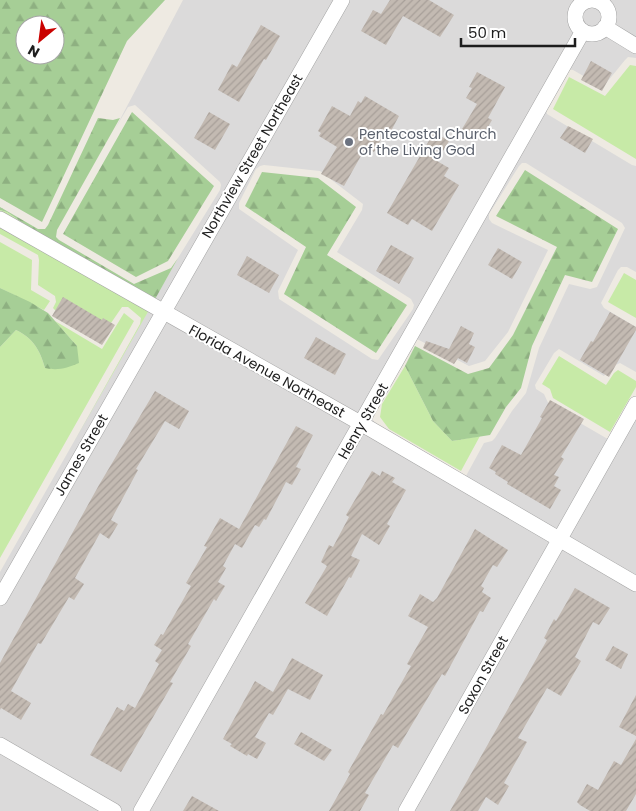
<svg xmlns="http://www.w3.org/2000/svg" width="636" height="811" viewBox="0 0 636 811" font-family="Poppins,sans-serif">
<style>
.residential{fill:#dbdada;fill-rule:evenodd}
.grass{fill:#c7eaa7}
.forest{fill:url(#forest-firs);fill-rule:evenodd}
.building{fill:url(#building-hatch)}
.lines{fill:none;stroke-linecap:round;stroke-linejoin:round}
.minor-casing{stroke:#a4a4a4;stroke-width:16}
.minor{stroke:#fff;stroke-width:15}
.worship-dot{fill:#6b7280;stroke:#fff;stroke-width:2}
.labels{text-anchor:middle;stroke-width:4;stroke-linejoin:round;paint-order:stroke}
.worship-label{font-size:14px;fill:#5b616d;stroke:#fff;text-anchor:start}
.street-label{font-size:14px;fill:#1d1d1d;stroke:#fff}
</style>
<defs>
<pattern id="forest-firs" width="22" height="20" patternUnits="userSpaceOnUse" patternTransform="scale(1.25)"><rect width="22" height="20" fill="#a6ce96"/><path d="M5 1l3.5 6h-7zM16 11l3.5 6h-7z" fill="#8eb081"/></pattern>
<pattern id="building-hatch" width="6" height="6" patternUnits="userSpaceOnUse" patternTransform="scale(1.25)"><rect width="6" height="6" fill="#c3bab2"/><path d="M-1 1l2-2M0 6l6-6M5 7l2-2" fill="none" stroke="#a79f99"/></pattern>
</defs>
<rect width="100%" height="100%" fill="#eeeae2"/>
<!-- residential -->
<path class="residential" d="M183,0H636V58L628,57L625,60L603,87L573,70L568,69L546,110L547,114L632,165L636,166V272L627,267H621L618,270L601,303L604,308L636,327V372L620,363L609,368L604,376L559,349L554,353L535,385L536,389L544,394L549,405L606,438L610,439L636,400V811H0V572L178,258L220,190L221,185L220,182L135,105L128,107L115,129ZM522,163H526L622,223L625,228L597,287L590,289L569,284L539,348L526,393L512,411L495,438L492,441L484,443L466,476L385,435L373,420L375,403L417,339L469,366L485,361L508,332L548,250L492,223L489,219V214L519,166ZM264,165L320,171L363,204L362,210L337,252L411,299L414,305L413,309L378,360L372,359L279,299L278,291L298,250L239,209V203L256,169L260,166Z"/>
<!-- grass -->
<path class="grass" d="M630,65L636,66V159L553,109L569,77L605,96Z
M0,210L7,212L149,310L74,442L140,324L141,318L128,307H122L100,339L60,315L53,308L56,302L55,296L38,285L39,260L38,255L0,234Z
M0,242L32,260L31,290L50,301L44,310L0,288Z
M624,273L636,280V318L608,302Z
M124,313L134,321L0,558V347L16,330C33,338 40,350 45,368L77,346L55,321L102,349Z
M559,356L606,385L614,373L618,370L636,381V387L610,432L553,398L550,389L542,384Z
M405,366L433,421L452,441L480,436L461,471L389,429L380,417L382,404Z"/>
<!-- forest -->
<path class="forest" d="M0,0H165L127,41L42,222L0,198ZM25,25H55V55H25Z
M132,112L214,186L168,261L136,277L63,234Z
M98,118L113,120L120,118L57,230L56,237L59,240L134,284L171,268L178,258L149,310L7,212L0,210V207L38,229H45L48,225Z
M525,170L618,229L592,282L565,275L532,346L521,388L506,407L490,435L452,441L433,421L405,366L415,346L468,374L489,368L513,335L557,247L496,216Z
M262,172L318,178L356,207L327,255L407,305L376,353L284,294L306,247L245,206Z
M0,288L30,302L48,313L77,346L79,363C67,368 58,371 45,368C40,350 33,338 16,330L0,347Z"/>
<!-- building -->
<path class="building" d="M390,0H429L454,15L440,37L403,16L386,45L361,31L373,10L381,14Z
M261,25L280,36L266,60L264,59L239,102L218,90L232,64L237,67Z
M591,61L612,73L602,91L581,80Z
M477,72L505,87L488,118L492,120L485,132L481,129L476,137L462,129L477,104L466,98L472,88L469,87Z
M365,96L399,116L391,131L387,129L374,152L366,147L344,186L321,174L337,147L319,136L321,133L318,131L332,106L350,116L358,101L361,103Z
M209,112L230,124L215,150L194,138Z
M568,126L593,139L585,153L560,138Z
M434,132L449,141L437,161L449,168L444,176L459,185L432,231L412,219L408,225L387,213Z
M391,245L414,258L399,284L376,271Z
M498,248L522,262L512,279L488,265Z
M247,256L279,275L269,293L237,275Z
M63,297L102,320L103,318L115,325L102,345L52,316Z
M610,312L636,327V330L609,377L580,360L591,341L593,342Z
M461,326L474,333L469,344L475,347L467,363L458,358L454,364L423,348L426,341L449,349Z
M316,337L346,354L335,375L304,358Z
M155,391L189,411L179,429L165,421L136,469L138,470L111,520L118,524L109,539L100,533L75,578L84,584L74,600L69,597L41,644L38,643L11,691L31,703L21,720L1,708L0,710V663L99,485Z
M550,400L584,419L561,457L564,459L554,475L559,477L554,486L561,490L550,509L507,484L508,482L495,474L496,472L489,468L502,445L521,455L542,418L540,417Z
M296,426L313,435L296,467L301,469L292,485L286,482L266,520L264,519L259,527L255,525L242,548L235,544L223,566L226,568L218,582L225,586L216,601L214,599L188,644L191,646L170,682L173,683L121,772L90,755L117,707L124,711L128,704L135,708L159,664L155,661L162,650L154,645L161,634L163,635L191,586L186,583L207,547L204,546L220,518L239,529Z
M372,471L380,476L382,471L395,478L392,482L406,490L387,524L390,526L379,545L362,534L351,556L360,560L351,578L349,577L327,616L305,603L327,566L321,562L329,545L333,547L349,517L346,515Z
M475,529L508,550L497,567L493,565L481,586L484,588L482,592L491,598L483,612L480,611L445,676L442,674L398,748L393,745L365,793L369,795L360,811H329L350,774L348,772L381,714L383,715L411,666L407,664L428,627L408,616L420,594L433,602L437,598Z
M575,588L610,608L599,625L593,622L575,657L581,661L561,696L547,688L518,738L527,742L504,783L509,786L498,805L486,797L478,811H450L547,640L544,638L554,619L556,621Z
M613,646L628,654L621,669L605,660Z
M292,658L323,675L310,700L288,689L273,715L269,713L255,737L266,743L257,759L248,754L247,756L230,746L232,744L223,739L255,681L273,692Z
M636,695V736L619,727Z
M301,732L332,750L324,761L294,744Z
M636,739V794L626,811H590L580,805L577,802L587,784L598,790L614,761L621,765Z
M192,796L219,811H183Z"/>
<g class="lines">
<defs>
<path id="minor" d="M575 17a17 17 0 1 1 34 0a17 17 0 1 1-34 0Z
M605,27L636,46
M0,219L362,424L636,584
M0,598L342,0
M0,745L114,811
M141,811L583,31
M406,811L636,404"/>
</defs>
<!-- minor casing -->
<use href="#minor" class="minor-casing"/>
<!-- minor -->
<use href="#minor" class="minor"/>
</g>
<!-- markers -->
<circle class="worship-dot" cx="349" cy="142" r="5"/>
<g class="labels">
<!-- worship labels -->
<g class="worship-label">
<text x="359" y="139">Pentecostal Church<tspan x="359" dy="16">of the Living God</tspan></text>
</g>
<!-- street labels -->
<g class="street-label">
<text transform="translate(252 156) rotate(-60)" y="5">Northview Street Northeast</text>
<text transform="translate(267 371) rotate(29)" y="5">Florida Avenue Northeast</text>
<text transform="translate(363 421) rotate(-60)" y="5">Henry Street</text>
<text transform="translate(81 455) rotate(-60)" y="5">James Street</text>
<text transform="translate(483 675) rotate(-61)" y="5">Saxon Street</text>
</g>
</g>
<!-- north arrow -->
<g transform="translate(40 40) rotate(209)"><circle r="24" fill="#ffffff" stroke="#a5a5a5"/>
<path d="M0-4L9 19L0 12L-9 19Z" fill="#ca0200"/>
<text y="-8" font-size="14" font-weight="bold" text-anchor="middle" fill="#1d1d1d">N</text>
</g>
<!-- scale -->
<path d="M461 38v8h114v-8" fill="none" stroke="#1d1d1d" stroke-width="2.5"/>
<text x="468" y="38" font-size="15" fill="#1d1d1d" stroke="#ffffff" stroke-width="4" paint-order="stroke">50 m</text>
</svg>
